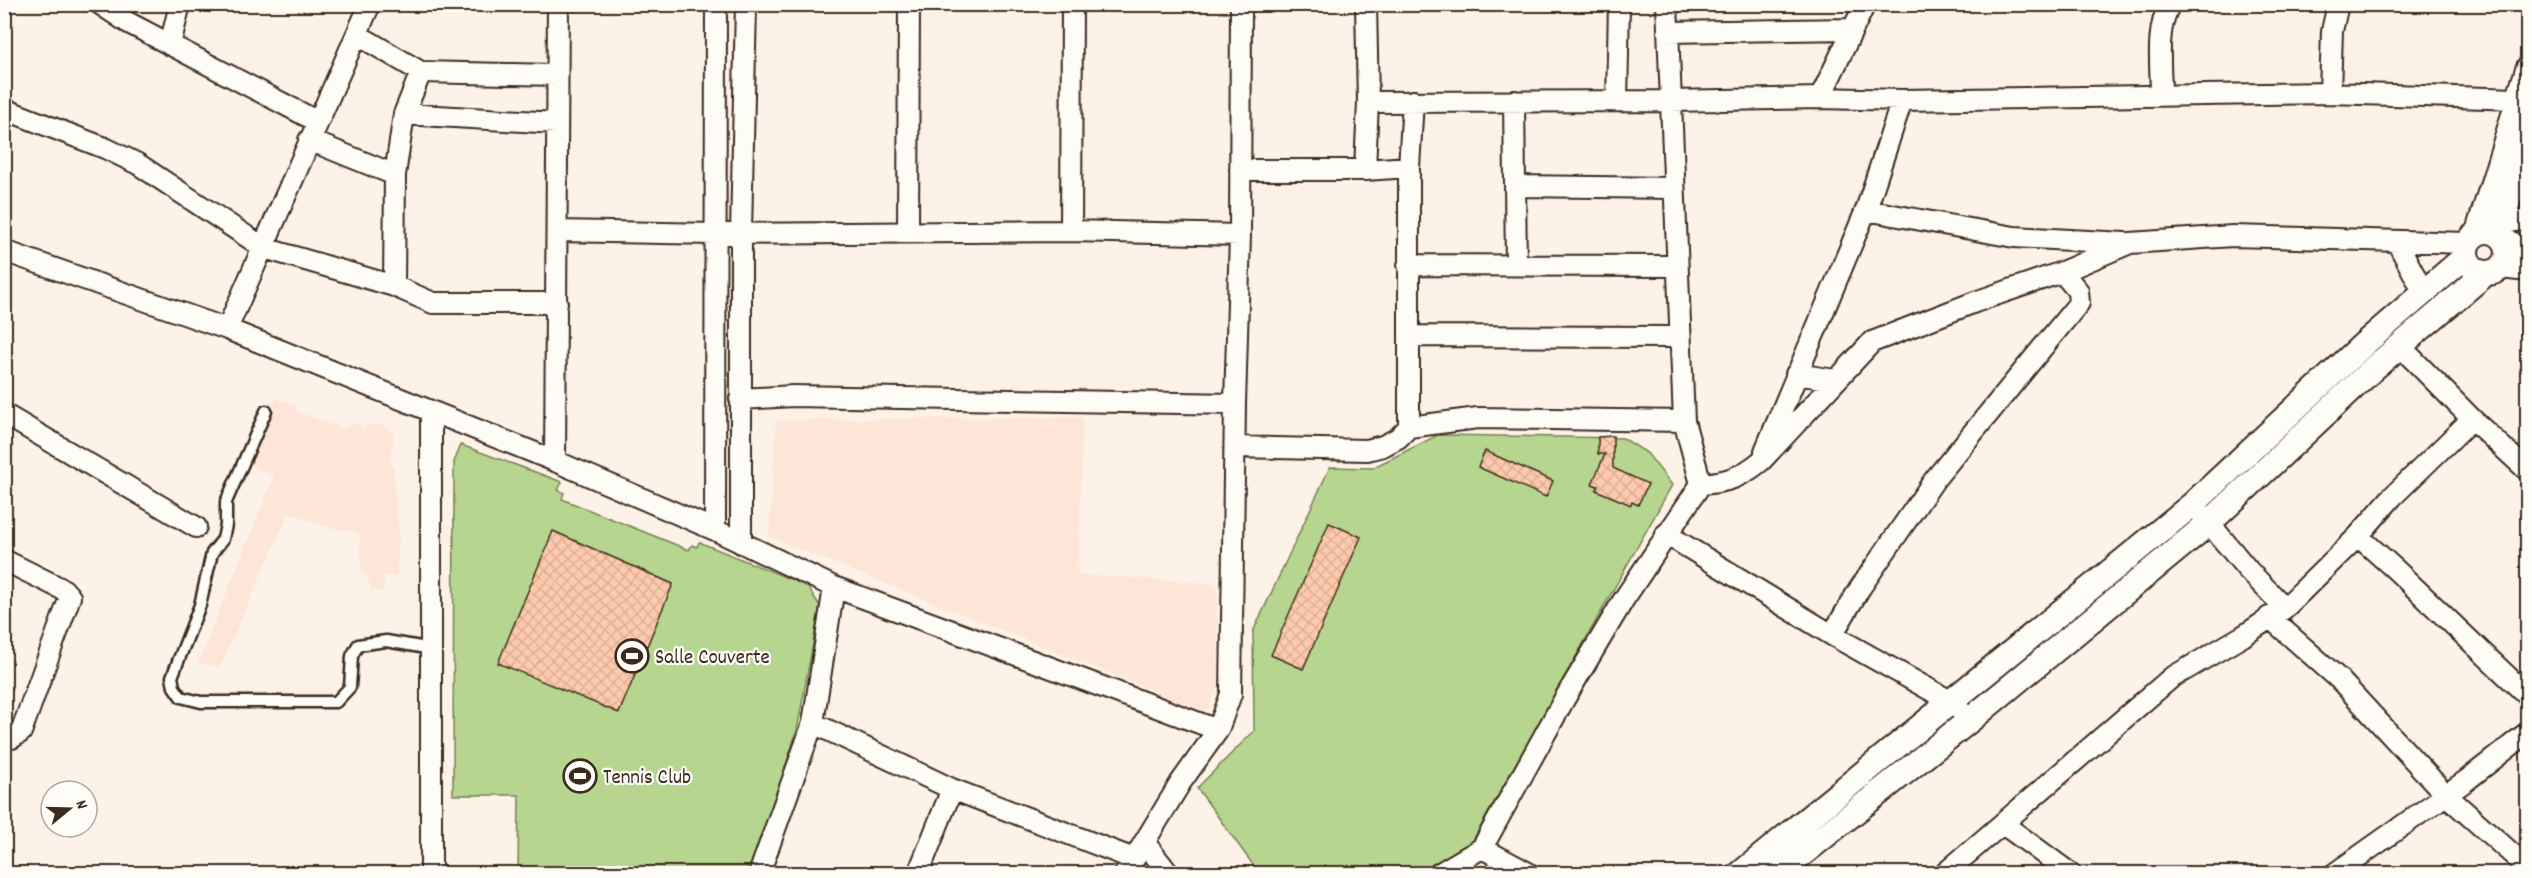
<svg xmlns="http://www.w3.org/2000/svg" width="2532" height="878" viewBox="0 0 2532 878" font-family="Dekko,sans-serif">
<style>
.built{fill:#fde6d7}
.grass{fill:#b6d58e;stroke:#788056;stroke-width:1.5}
.building{fill:url(#building-cross-hatch);stroke:#3b2a1e;stroke-width:1.5}
.lines{fill:none;stroke-linecap:round;stroke-linejoin:round}
.service-casing{stroke:#3b2a1e;stroke-width:15}
.minor-casing{stroke:#3b2a1e;stroke-width:24}
.tertiary-casing{stroke:#3b2a1e;stroke-width:28}
.service{stroke:#fdfcf7;stroke-width:10}
.minor{stroke:#fdfcf7;stroke-width:20}
.tertiary{stroke:#fdfcf7;stroke-width:24}
.labels{text-anchor:middle;stroke-width:4.5;stroke-linejoin:round;paint-order:stroke}
.poi-label{font-size:21px;fill:#3b2a1e;stroke:#fdfcf7;text-anchor:start}
</style>
<defs>
<pattern id="building-cross-hatch" width="8" height="8" patternUnits="userSpaceOnUse" patternTransform="scale(1.5)"><rect width="8" height="8" fill="#fecaae"/><path d="M0 0l8 8M0 8l8-8" fill="none" stroke="#dbae95"/></pattern>
</defs>
<rect width="100%" height="100%" fill="#fdf2e8"/>
<filter id="ink" filterUnits="userSpaceOnUse"><feTurbulence type="fractalNoise" baseFrequency=".0167" numOctaves="2"/><feDisplacementMap in="SourceGraphic" scale="12" xChannelSelector="R" yChannelSelector="G"/><feConvolveMatrix kernelMatrix="1 2 1 2 8 2 1 2 1" color-interpolation-filters="sRGB"/></filter>
<g filter="url(#ink)">
<!-- built -->
<path class="built" d="M276,399L295,404L297,412L342,428L360,422L362,428L374,424L385,426L394,434L390,459L394,470L395,503L399,531L397,576H384L383,592L371,590L367,576L361,573L360,536L356,532L327,527L289,513L220,667L198,663L274,476L250,465Z
M1083,417L1078,574L1217,584L1218,687L1206,712L769,537L776,420Z"/>
<!-- grass -->
<path class="grass" d="M1438,435L1623,438L1647,453L1672,485L1467,851L1425,873H1259L1197,788L1254,731L1253,632L1330,467L1372,468Z
M461,445L562,482L558,490L564,493L562,499L689,550L692,545L697,547L699,542L807,586L820,606L797,730L774,803L749,873H518L519,795H453L454,462Z"/>
<!-- building -->
<path class="building" d="M1613,436V468L1648,484L1638,505L1632,502L1631,505L1596,490L1598,486L1592,484L1605,454H1598V437Z
M1485,451L1553,481L1546,497L1478,467Z
M1329,523L1361,537L1303,669L1271,655Z
M553,531L673,584L619,713L498,663Z"/>
<g class="lines">
<defs>
<path id="service" d="M266,411L226,502V525L223,539L212,553L200,605L172,677L174,687L181,697L201,702H336L350,687L352,656L358,645L386,641L432,649"/>
<path id="minor" d="M100,4L127,22L318,122
M1667,4L1684,421L1701,484
M1668,32L1851,29
M358,35L421,72L404,114L395,175L394,286
M170,45L180,4
M421,72L556,75
M2330,93L2332,31L2338,4
M2161,95C2161,67 2155,30 2170,4
M1820,98L1865,4
M1514,101L1516,265
M1617,101L1619,4
M1368,102L1670,101L1820,98L1902,100L2330,93L2518,99L2528,101
M4,109L105,148L138,164L264,248L394,286L433,303H557
M404,114L556,123
M309,140L395,175
M1240,170H1365L1409,167
M1365,170L1368,102L1366,4
M1515,186L1673,188
M1866,210L2014,237L2125,243
M2502,223L2528,219
M557,231L715,234L1071,231L1240,235
M908,231L909,4
M1071,231L1072,4
M2505,239L2528,250
M2397,242L2424,293
M4,251L227,329L555,461L715,530L834,587L1218,730
M1408,265L1676,266
M2500,268L2528,271
M227,329L370,4
M1409,336L1680,337
M1796,374L1835,380
M740,399L793,396L1235,404
M431,411V874
M4,414L196,527
M2472,419L2528,471
M1409,427V167L1413,101
M1235,447L1367,450L1383,446L1398,438L1409,427L1478,418L1684,421
M1765,451L1866,210L1902,100
M555,461L558,4
M2200,512L2248,570L2285,608L2358,536L2392,497L2472,419L2400,346
M715,530L716,4
M1666,534L1832,635L1950,701L1960,710
M2358,536L2396,570L2528,696
M741,543V233L746,4
M4,560L64,590L70,597L21,732L12,738H4
M2269,617L2339,679L2446,795L2528,868
M1832,635L1860,588L1935,479L2079,303L2078,291L2062,272
M813,723L952,789L1134,859
M2003,824L2071,874
M1145,843L1169,874
M1482,848L1530,874
M759,874L813,723L834,587
M918,874L952,789
M1125,874L1181,782L1218,730L1231,694L1235,404L1240,235L1241,4
M1438,874L1482,848L1565,698L1624,599L1701,484C1727,482 1740,478 1761,461L1872,342L1975,302L2062,272L2130,243L2233,236L2467,243
M1944,874L2171,678L2243,636L2285,608
M2334,874L2467,780L2528,732"/>
<path id="tertiary" d="M2466 252a21 21 0 1 1 42 0a21 21 0 1 1-42 0Z
M2478,232L2528,69
M2499,234L2528,128
M1740,874L2193,504L2364,344L2466,256
M1777,874L1970,720L2209,523L2375,367L2486,273"/>
</defs>
<!-- service casing -->
<use href="#service" class="service-casing"/>
<!-- minor casing -->
<use href="#minor" class="minor-casing"/>
<!-- tertiary casing -->
<use href="#tertiary" class="tertiary-casing"/>
<!-- service -->
<use href="#service" class="service"/>
<!-- minor -->
<use href="#minor" class="minor"/>
<!-- tertiary -->
<use href="#tertiary" class="tertiary"/>
</g>
</g>
<!-- icons -->
<defs>
<symbol id="stadium-ring" viewBox="-11 -11 22 22"><circle r="9.5" fill="#fdfcf7" stroke="#3b2a1e" stroke-width="1.5"/><path d="M0-5a6.5 5 0 1 0 0 10a6.5 5 0 1 0 0-10ZM-3.5-1.8h7v3.6h-7Z" fill="#3b2a1e"/></symbol>
</defs>
<g fill-rule="evenodd">
<use href="#stadium-ring" x="613" y="637" width="38" height="38"/>
<use href="#stadium-ring" x="561" y="757" width="38" height="38"/>
</g>
<g class="labels">
<!-- poi labels -->
<g class="poi-label">
<text x="655" y="663">Salle Couverte</text>
<text x="603" y="783">Tennis Club</text>
</g>
</g>
<!-- margin -->
<rect width="2532" height="878" fill="none" stroke="#fdfcf7" stroke-width="24"/>
<rect x="12" y="12" width="2508" height="854" fill="none" stroke="#3b2a1e" stroke-width="2" filter="url(#ink)"/>
<!-- north arrow -->
<g transform="translate(69 809) rotate(71)"><circle r="28" fill="#fdfcf7" stroke="#afa8a0" stroke-width="1.5"/>
<path d="M0-4.5L10 22L0 15L-10 22Z" fill="#3b2a1e"/>
<text y="-9" font-size="16" font-weight="bold" text-anchor="middle" fill="#3b2a1e">N</text>
</g>
</svg>
